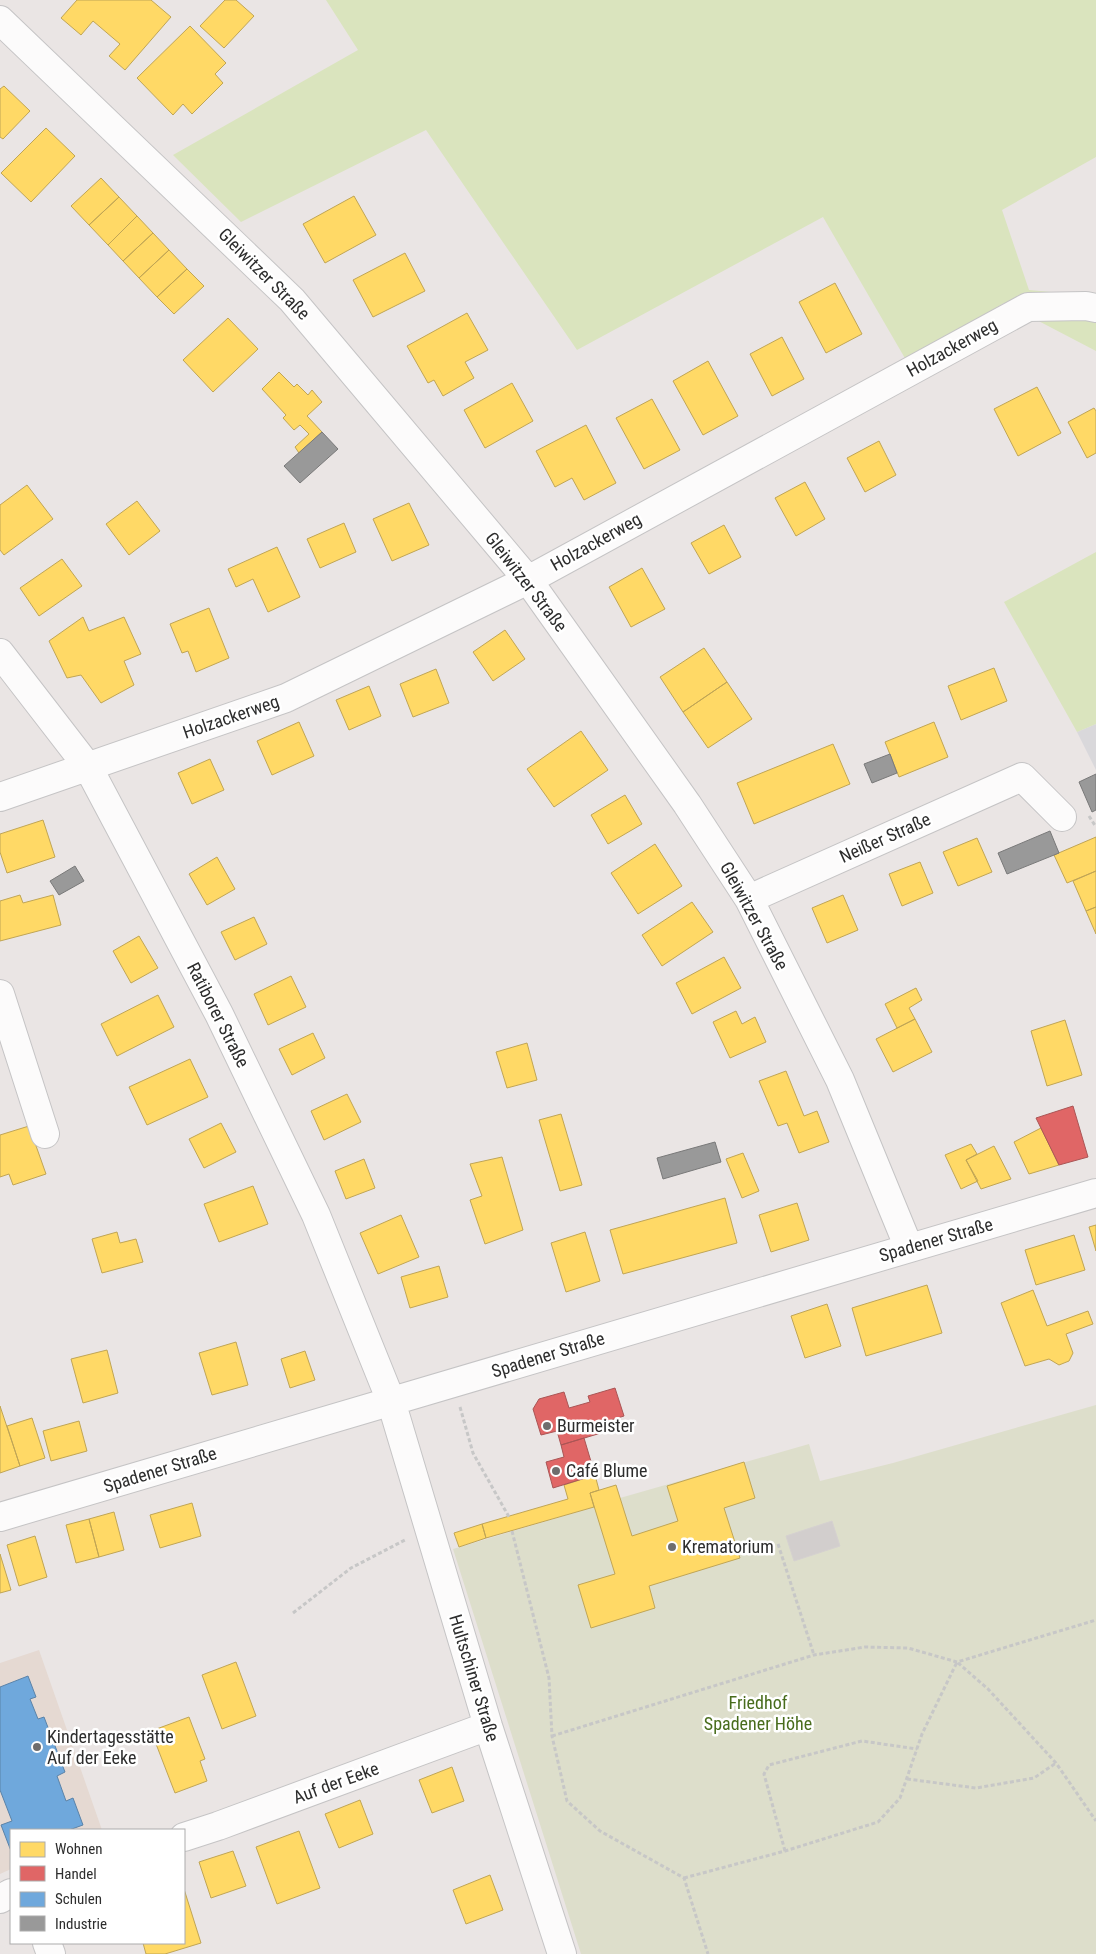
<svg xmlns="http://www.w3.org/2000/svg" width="1096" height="1954" viewBox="0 0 1096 1954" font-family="'Roboto Condensed',sans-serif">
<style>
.industrial{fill:#d9d8db}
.education{fill:#e5d9d2}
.green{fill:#dae4be}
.cemetery{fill:#dddecb}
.homes{fill:#ffd966;stroke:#c0a555}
.shops{fill:#e06666;stroke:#a55}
.schools{fill:#6fa8dc;stroke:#5b83a8}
.industry{fill:#999;stroke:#797979}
.building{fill:#d2cecd;stroke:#d5d1d0}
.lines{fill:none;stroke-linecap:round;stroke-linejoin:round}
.minor-casing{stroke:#c5c4c5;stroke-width:30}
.path{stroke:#c7c7c7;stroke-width:3;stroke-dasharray:4 2.5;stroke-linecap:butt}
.minor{stroke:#fcfbfb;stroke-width:28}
.poi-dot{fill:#6f6d6d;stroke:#fff;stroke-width:2}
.labels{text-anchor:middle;stroke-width:5;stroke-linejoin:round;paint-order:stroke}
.street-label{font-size:18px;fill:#2d2d2d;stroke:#fff}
.poi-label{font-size:18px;fill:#2d2d2d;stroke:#fff;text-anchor:start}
.park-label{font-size:18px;fill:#486c1c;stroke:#fff}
</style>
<rect width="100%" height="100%" fill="#eae5e4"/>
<!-- industrial -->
<path class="industrial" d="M1096,724V770L1077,732Z"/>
<!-- education -->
<path class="education" d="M39,1650L102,1830H11V1869L0,1874V1663Z"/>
<!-- green -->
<path class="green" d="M326,0H1096V157L1002,210L1029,290L1096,296V351L1004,303L906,360L823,217L577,350L426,130L241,222L173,155L358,50Z
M1096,552V724L1077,732L1004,602Z"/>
<!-- cemetery -->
<path class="cemetery" d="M1096,1405V1954H581L453,1549L594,1507L590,1493L616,1485L620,1498L809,1444L820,1481L893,1463Z"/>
<!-- homes -->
<path class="homes" d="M77,0H151L171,17L125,70L109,56L120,44L93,21L81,35L61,18Z
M225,0H236L254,16L224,48L200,26Z
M190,26L226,63L215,74L223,83L192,114L183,104L173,115L137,78Z
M4,86L30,111L3,139L0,137V89Z
M46,128L75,156L31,202L1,173Z
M101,178L119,197L89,225L71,206Z
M354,196L376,235L325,263L303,224Z
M119,197L137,216L108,245L89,225Z
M137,216L153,233L123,261L108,245Z
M153,233L169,250L139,278L123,261Z
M169,250L187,269L157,297L139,278Z
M405,253L425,291L373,317L353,280Z
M187,269L204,286L174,314L157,297Z
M835,283L862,334L826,353L799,302Z
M467,313L488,350L465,362L474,378L443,396L434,380L428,383L407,346Z
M228,318L258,349L213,392L183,360Z
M782,337L804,379L772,396L750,354Z
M708,361L738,416L703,435L673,381Z
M279,372L294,387L297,384L308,395L312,390L322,402L307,416L322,432L299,453L295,447L309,434L300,425L294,430L283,418L286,415L262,389Z
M512,383L533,421L485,448L464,410Z
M1037,387L1061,433L1018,456L994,409Z
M652,399L680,450L644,469L616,418Z
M1094,408L1096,411V453L1087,458L1068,422Z
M586,425L616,483L584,500L572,478L555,487L536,451Z
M879,441L896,475L865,492L847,458Z
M805,482L825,519L796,536L775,498Z
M27,485L53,519L4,555L0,550V505Z
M137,501L160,531L129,555L106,524Z
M409,503L429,545L392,561L373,519Z
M344,523L356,552L320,568L307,539Z
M724,525L741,557L709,574L691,543Z
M277,547L300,597L268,612L253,579L236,587L228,569Z
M62,559L82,586L39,616L20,588Z
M642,568L665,609L631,627L609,587Z
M209,608L229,658L196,672L188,651L182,653L170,624Z
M83,617L89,631L124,617L141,654L124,661L134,685L101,703L81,675L67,678L49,641Z
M505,630L525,659L493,681L473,652Z
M704,648L727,682L683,712L660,677Z
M994,668L1007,701L961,720L948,686Z
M436,669L449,703L413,717L400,684Z
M727,682L752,719L708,748L683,712Z
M369,686L381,716L349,730L336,700Z
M299,722L314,756L272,775L257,741Z
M934,722L948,757L899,777L885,742Z
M581,731L608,770L554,807L527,769Z
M833,744L850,784L754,824L737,783Z
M210,759L224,790L192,804L178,773Z
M625,795L642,824L608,844L591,815Z
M43,820L55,857L7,873L0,852V834Z
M1096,837V871L1067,883L1054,855Z
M977,838L992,872L958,886L943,852Z
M655,844L682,886L638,914L611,873Z
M217,857L235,889L207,905L189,874Z
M920,862L933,893L902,906L889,874Z
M1096,871V907L1086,911L1073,881Z
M20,895L23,903L53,895L61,925L0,941V901Z
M843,895L858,930L827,943L812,908Z
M692,902L713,932L662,966L642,935Z
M1096,907V934L1086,911Z
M254,917L267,944L235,960L221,932Z
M139,936L158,968L131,983L113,951Z
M724,957L741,988L692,1014L676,983Z
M291,976L306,1007L268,1025L254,994Z
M916,988L922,1000L909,1008L915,1019L897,1028L885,1004Z
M158,995L174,1027L117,1056L101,1024Z
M736,1011L742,1024L755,1017L766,1042L730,1058L713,1022Z
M915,1019L932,1052L893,1072L876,1039Z
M1065,1020L1082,1075L1047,1086L1031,1031Z
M313,1033L325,1058L292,1075L279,1049Z
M527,1043L537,1080L507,1088L496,1052Z
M190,1059L208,1097L147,1125L129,1087Z
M786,1071L804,1116L817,1111L829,1142L799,1153L787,1123L778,1126L759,1081Z
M347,1094L361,1122L324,1140L311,1111Z
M561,1114L582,1185L560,1191L539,1120Z
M221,1123L236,1152L204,1168L189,1139Z
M29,1126L46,1174L13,1185L9,1174L0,1177V1135Z
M1041,1128L1059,1165L1029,1174L1014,1142Z
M971,1144L977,1154L966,1160L978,1181L961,1189L945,1155Z
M994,1146L1011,1179L981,1189L966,1160Z
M743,1153L759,1191L742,1198L726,1159Z
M502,1157L523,1230L485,1244L470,1200L482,1196L470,1164Z
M364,1159L375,1188L346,1199L335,1171Z
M253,1186L268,1224L219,1242L204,1204Z
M725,1198L737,1243L623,1274L610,1230Z
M797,1203L809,1240L771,1252L759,1215Z
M401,1215L419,1257L378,1274L360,1233Z
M1096,1225V1251L1089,1227Z
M117,1232L120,1243L136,1239L143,1262L102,1273L92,1239Z
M585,1232L600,1281L566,1292L551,1243Z
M1074,1235L1085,1270L1036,1285L1025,1250Z
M439,1266L448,1297L410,1308L401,1277Z
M927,1285L942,1333L866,1356L852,1308Z
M1033,1290L1047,1326L1088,1311L1093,1324L1066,1334L1073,1353L1069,1361L1059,1365L1049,1359L1025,1366L1001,1303Z
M827,1304L841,1346L805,1358L791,1316Z
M236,1342L248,1385L212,1395L199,1353Z
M107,1350L118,1393L83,1403L71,1359Z
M305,1351L315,1380L290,1388L281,1359Z
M0,1406L20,1466L0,1473Z
M32,1418L45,1458L20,1466L7,1426Z
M79,1421L87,1451L51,1461L43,1431Z
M744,1462L755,1498L724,1508L740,1558L649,1586L655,1608L591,1628L578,1585L615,1574L590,1493L616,1485L632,1536L678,1521L667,1486Z
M595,1475L599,1490L590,1493L594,1507L486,1538L482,1524L568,1499L564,1485Z
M192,1503L201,1536L160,1548L150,1515Z
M114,1512L124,1550L99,1557L89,1519Z
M89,1519L99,1557L76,1563L66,1525Z
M482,1524L486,1538L459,1547L454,1533Z
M35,1536L47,1577L19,1586L7,1545Z
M0,1554L11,1590L0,1593Z
M236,1662L256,1716L222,1729L202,1675Z
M189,1717L205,1759L200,1761L207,1781L175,1793L151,1731Z
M452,1767L464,1801L432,1813L419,1780Z
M360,1800L373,1834L339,1848L325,1814Z
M299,1831L320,1888L277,1904L256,1847Z
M233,1851L246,1886L211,1898L199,1862Z
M490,1875L503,1910L466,1924L453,1890Z
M184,1889L201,1943L165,1954H146L143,1943H184Z"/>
<!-- shops -->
<path class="shops" d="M1073,1106L1088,1157L1059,1165L1036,1118Z
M615,1388L624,1416L598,1424L601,1433L561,1445L557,1431L541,1435L533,1409L539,1399L564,1392L569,1408L590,1402L588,1396Z
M584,1438L595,1475L553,1488L546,1462L564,1457L561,1445Z"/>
<!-- schools -->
<path class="schools" d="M28,1676L36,1697L30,1699L38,1719L44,1717L65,1772L57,1776L66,1801L73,1798L83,1825L69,1830H11V1851L1,1825L12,1821L0,1790V1687Z"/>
<!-- industry -->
<path class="industry" d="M322,432L338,449L300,483L284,466Z
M890,754L897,773L872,783L864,764Z
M1096,774V810L1092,812L1079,782Z
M1050,831L1059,853L1007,874L998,853Z
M75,866L84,881L59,895L50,881Z
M715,1142L721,1162L663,1179L657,1158Z"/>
<!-- building -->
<path class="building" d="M832,1521L840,1546L794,1561L786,1536Z"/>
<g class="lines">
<defs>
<path id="minor" d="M0,20L292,300L528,580L687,804L749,899L840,1080L909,1248
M0,653L88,767L219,1014L316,1215L391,1401L488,1726L562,1954
M0,797L286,698L528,580L1028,307L1086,306L1096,308
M749,899L1022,777L1062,817
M0,994L45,1134
M0,1517L1096,1193
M184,1837L218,1826L488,1726
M0,1899L11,1893
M47,1943L51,1954"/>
</defs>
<!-- minor casing -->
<use href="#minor" class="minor-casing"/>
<!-- path -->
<path class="path" d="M1089,816L1096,827
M460,1407L473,1453L509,1517
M512,1531L549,1678L552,1736L567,1801L600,1831L684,1878L708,1954
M778,1544L814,1655
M293,1613L351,1568L405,1540
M552,1736L814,1655L865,1647L908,1648L957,1662L1096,1620
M907,1779L976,1788L1034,1778L1056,1763
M785,1851L764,1774L769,1765L862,1741L917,1749
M684,1878L785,1851L878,1822L900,1798L922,1734L957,1662L988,1689L1056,1763L1096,1821"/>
<!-- minor -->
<use href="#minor" class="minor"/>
</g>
<!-- markers -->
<g class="poi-dot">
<circle cx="547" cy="1426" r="5"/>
<circle cx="556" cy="1471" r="5"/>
<circle cx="672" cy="1547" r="5"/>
<circle cx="37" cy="1747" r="5"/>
</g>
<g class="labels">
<!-- street labels -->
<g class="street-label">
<text transform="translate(264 274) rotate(45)" y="6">Gleiwitzer Straße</text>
<text transform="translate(952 348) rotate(-29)" y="6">Holzackerweg</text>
<text transform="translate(596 542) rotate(-29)" y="6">Holzackerweg</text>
<text transform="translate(526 582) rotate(52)" y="6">Gleiwitzer Straße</text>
<text transform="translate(231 717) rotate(-19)" y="6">Holzackerweg</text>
<text transform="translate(885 838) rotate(-24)" y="6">Neißer Straße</text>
<text transform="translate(754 916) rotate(61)" y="6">Gleiwitzer Straße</text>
<text transform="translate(218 1015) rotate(63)" y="6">Ratiborer Straße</text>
<text transform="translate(936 1240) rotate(-16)" y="6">Spadener Straße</text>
<text transform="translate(548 1355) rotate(-17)" y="6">Spadener Straße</text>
<text transform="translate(160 1470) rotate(-17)" y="6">Spadener Straße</text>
<text transform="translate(474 1678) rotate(73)" y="6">Hultschiner Straße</text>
<text transform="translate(336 1783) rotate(-20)" y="6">Auf der Eeke</text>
</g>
<!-- poi labels -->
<g class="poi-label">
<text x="557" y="1432">Burmeister</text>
<text x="566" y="1477">Café Blume</text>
<text x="682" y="1553">Krematorium</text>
<text x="47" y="1743">Kindertagesstätte<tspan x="47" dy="21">Auf der Eeke</tspan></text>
</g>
<!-- park labels -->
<g class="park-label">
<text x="758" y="1709">Friedhof<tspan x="758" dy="21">Spadener Höhe</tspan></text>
</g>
</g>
<!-- legend -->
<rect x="10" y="1829" width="175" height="115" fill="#ffffff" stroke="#ababab"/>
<rect x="20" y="1842" width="25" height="15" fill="#ffd966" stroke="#ababab"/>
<text x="55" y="1854" font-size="15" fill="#2d2d2d">Wohnen</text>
<rect x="20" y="1866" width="25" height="15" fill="#e06666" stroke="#ababab"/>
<text x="55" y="1879" font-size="15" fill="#2d2d2d">Handel</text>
<rect x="20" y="1892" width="25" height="15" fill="#6fa8dc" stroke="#ababab"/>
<text x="55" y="1904" font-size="15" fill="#2d2d2d">Schulen</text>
<rect x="20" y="1916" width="25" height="15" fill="#999999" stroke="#ababab"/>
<text x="55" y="1929" font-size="15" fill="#2d2d2d">Industrie</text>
</svg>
